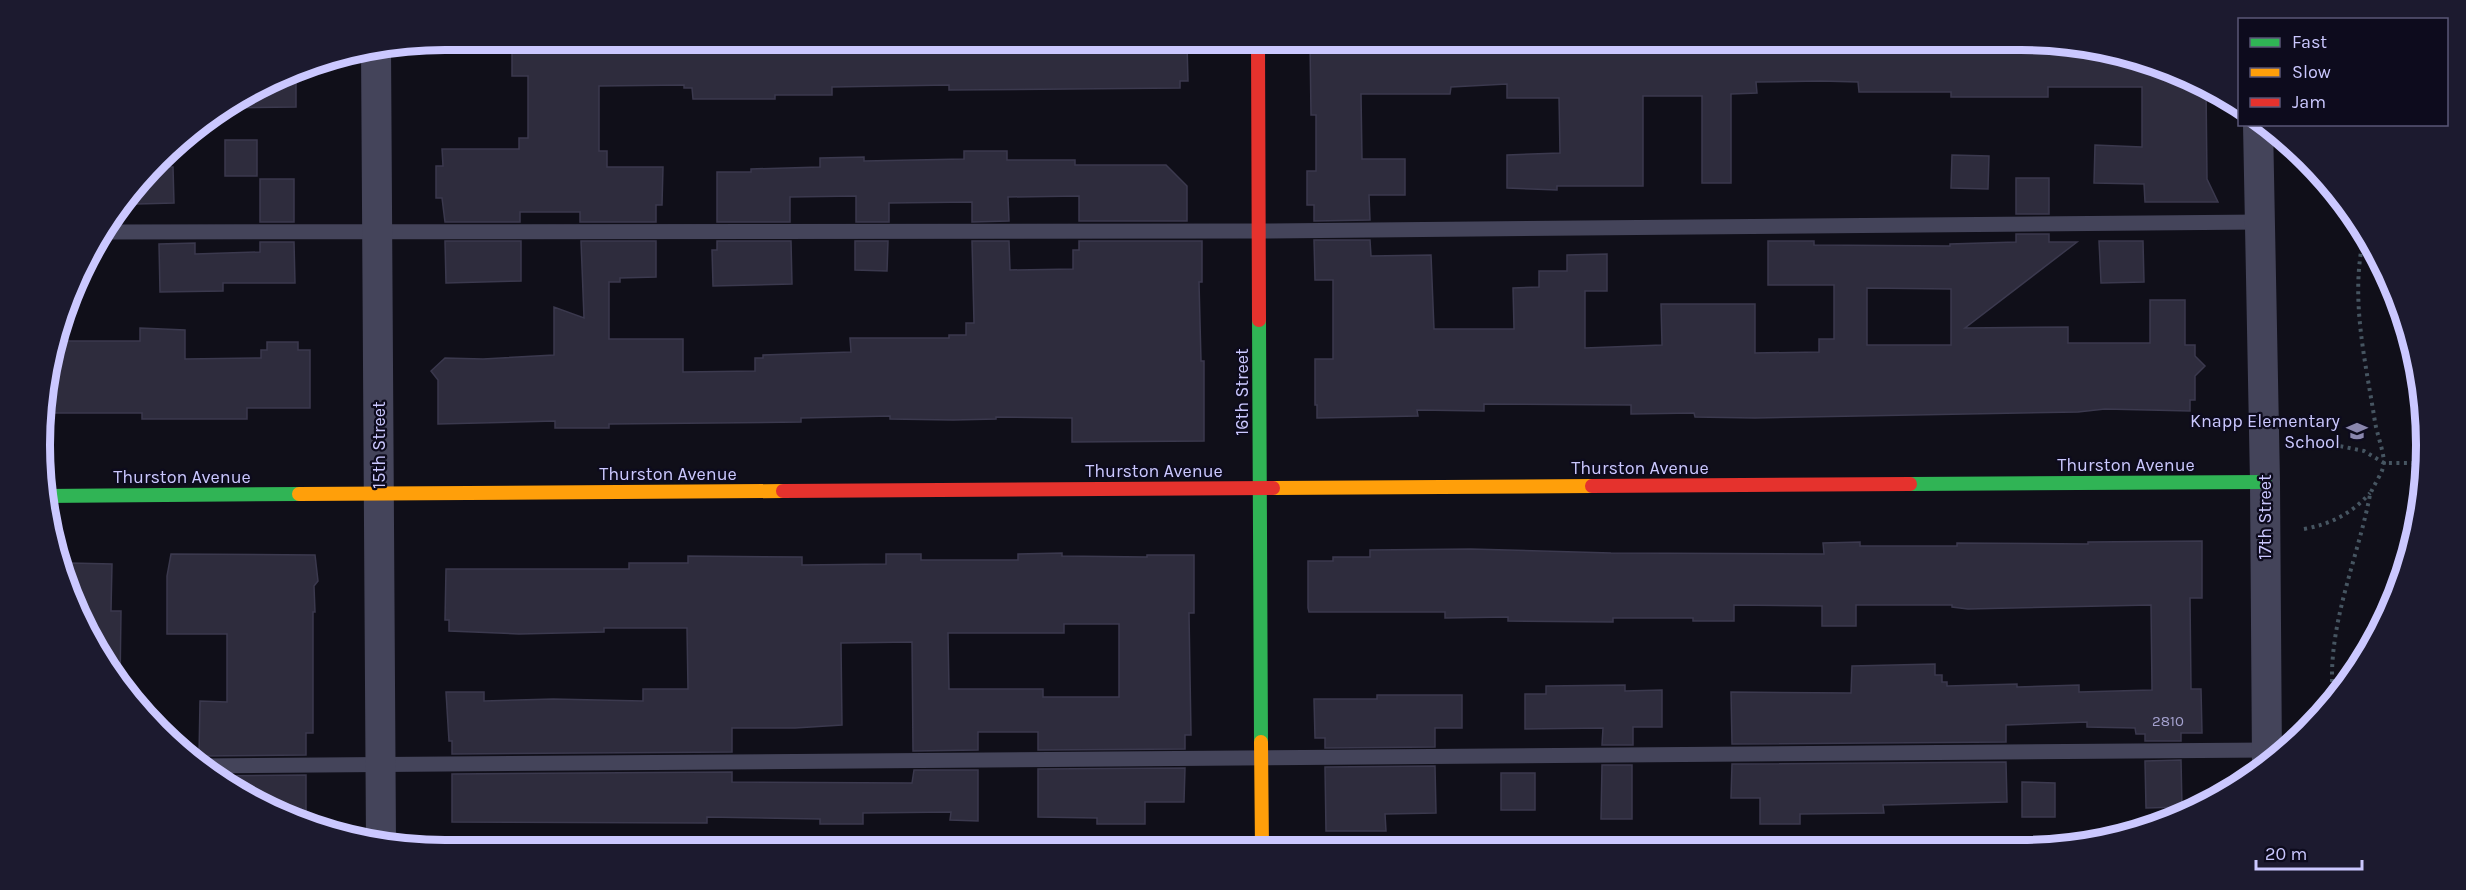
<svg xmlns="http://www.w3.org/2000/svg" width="2466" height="890" viewBox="0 0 2466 890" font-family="Karla,sans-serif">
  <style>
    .building { fill: #2e2c3d; stroke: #3b394e; stroke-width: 1.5; fill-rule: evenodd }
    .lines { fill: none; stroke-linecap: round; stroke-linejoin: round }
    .path { stroke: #465561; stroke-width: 4; stroke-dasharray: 3 4.5; stroke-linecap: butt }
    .lane { stroke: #44445a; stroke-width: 15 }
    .street { stroke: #44445a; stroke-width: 30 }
    .fast { stroke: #30b455; stroke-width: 14 }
    .slow { stroke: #ff9f0a; stroke-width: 14 }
    .jam { stroke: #e5322d; stroke-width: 14 }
    .labels { text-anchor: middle; stroke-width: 4.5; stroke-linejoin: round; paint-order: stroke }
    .number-label { font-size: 15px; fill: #a4a1ce }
    .street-label { font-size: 18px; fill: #cbc8ff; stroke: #0d0b1d }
    .poi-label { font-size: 18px; fill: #cbc8ff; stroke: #0d0b1d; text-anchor: end }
    .rim { fill: none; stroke: #cbc8ff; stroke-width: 8 }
  </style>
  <rect width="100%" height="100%" fill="#100f19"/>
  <path class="building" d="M 2021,39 L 2126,53 L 2200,81 L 2209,86 L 2206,87 L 2207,179 L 2218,202 L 2145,202 L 2144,184 L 2094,183 L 2095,145 L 2142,147 L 2142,87 L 2048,87 L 2048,97 L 1951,97 L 1951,92 L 1859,92 L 1858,82 L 1821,81 L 1756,82 L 1757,93 L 1731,94 L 1731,183 L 1702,183 L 1702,96 L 1643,96 L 1643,186 L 1557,186 L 1557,190 L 1507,188 L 1507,155 L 1560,153 L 1559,98 L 1507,98 L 1507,84 L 1451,87 L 1450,94 L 1361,94 L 1362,159 L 1405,159 L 1405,195 L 1369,195 L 1370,220 L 1314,221 L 1314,205 L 1307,205 L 1307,171 L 1316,171 L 1316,115 L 1311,115 L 1310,42 Z
    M 1187,43 L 1188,81 L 1180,81 L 1180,88 L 949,90 L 949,85 L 832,87 L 832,95 L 775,95 L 775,99 L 693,99 L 692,88 L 684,88 L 684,85 L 599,86 L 599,151 L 607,151 L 607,167 L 663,167 L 662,205 L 656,205 L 656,222 L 580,222 L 580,212 L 520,212 L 520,222 L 445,222 L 442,198 L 436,198 L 436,166 L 443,166 L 442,149 L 519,149 L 519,138 L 528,138 L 528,76 L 512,76 L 512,46 Z
    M 296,68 L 296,107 L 228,108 L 290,70 Z
    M 225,140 L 257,140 L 257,176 L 225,176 Z
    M 964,151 L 1007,151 L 1007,160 L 1075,160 L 1075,165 L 1166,165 L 1187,186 L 1187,221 L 1079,221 L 1079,196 L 1008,197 L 1009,221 L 972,222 L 972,202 L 889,203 L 889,222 L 856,222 L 856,196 L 790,197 L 790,222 L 717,222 L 717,172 L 751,172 L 751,169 L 820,167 L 820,158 L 864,157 L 864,161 L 964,159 Z
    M 1952,155 L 1989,156 L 1988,189 L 1951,188 Z
    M 152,167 L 173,167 L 174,203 L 137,204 L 136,183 Z
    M 2016,178 L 2049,178 L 2049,214 L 2016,214 Z
    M 260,179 L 294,179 L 294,222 L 260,222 Z
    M 2016,234 L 2049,234 L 2049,242 L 2077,242 L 1965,328 L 2068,327 L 2068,343 L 2150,343 L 2150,300 L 2185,300 L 2185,345 L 2195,345 L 2195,356 L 2205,366 L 2195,376 L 2195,400 L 2190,400 L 2190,411 L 2105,409 L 2078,412 L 1755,418 L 1695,417 L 1694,413 L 1631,414 L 1631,405 L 1484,404 L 1484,411 L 1417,410 L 1418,416 L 1317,418 L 1317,405 L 1315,405 L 1315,359 L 1333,359 L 1333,280 L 1315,280 L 1314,240 L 1370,240 L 1371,256 L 1431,255 L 1434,329 L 1514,329 L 1513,288 L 1539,287 L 1539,271 L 1567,271 L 1567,255 L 1607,254 L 1607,291 L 1585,291 L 1585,348 L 1662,345 L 1661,304 L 1755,304 L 1755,353 L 1819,352 L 1819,339 L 1834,339 L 1834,285 L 1768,285 L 1768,241 L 1814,241 L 1814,245 L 1950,246 L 1950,244 L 2016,242 ZM 1867,288 L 1951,289 L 1951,345 L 1867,345 Z
    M 445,241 L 521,241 L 521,281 L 446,283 Z
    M 581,241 L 656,241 L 656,277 L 620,278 L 620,282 L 609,282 L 609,339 L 683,339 L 683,372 L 755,371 L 755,358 L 763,358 L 763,355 L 851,352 L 850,338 L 949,338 L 949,335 L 966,335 L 966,323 L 974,323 L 972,241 L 1009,241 L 1010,270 L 1073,269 L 1073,250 L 1079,250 L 1079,241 L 1202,241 L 1202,282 L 1199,282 L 1201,361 L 1204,361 L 1204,441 L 1072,442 L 1072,418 L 996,417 L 996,419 L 953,420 L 890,419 L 890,416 L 801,418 L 801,422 L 609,424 L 609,428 L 555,428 L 555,421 L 438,424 L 438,380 L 431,371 L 445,358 L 483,359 L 554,355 L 554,307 L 584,318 Z
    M 717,241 L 791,241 L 792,284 L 713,286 L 712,250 L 717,250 Z
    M 855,241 L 888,241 L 887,271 L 855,270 Z
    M 2099,241 L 2143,241 L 2144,282 L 2101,283 Z
    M 260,242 L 294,242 L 295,283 L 223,283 L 223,291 L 160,292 L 159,244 L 195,243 L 195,254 L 260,252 Z
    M 140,328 L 185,330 L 185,359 L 261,358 L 261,350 L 267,350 L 267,342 L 298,342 L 298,350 L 310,350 L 310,408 L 247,408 L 247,419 L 142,419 L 142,413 L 42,413 L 42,392 L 58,341 L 140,341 Z
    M 2202,541 L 2202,598 L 2190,598 L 2191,689 L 2201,689 L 2202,733 L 2181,733 L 2181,741 L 2145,741 L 2145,734 L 2136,734 L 2135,728 L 2087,727 L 2087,722 L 2006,725 L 2006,742 L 1732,744 L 1731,692 L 1851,693 L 1852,666 L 1935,664 L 1935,675 L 1942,675 L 1942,682 L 1947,682 L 1947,686 L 2017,684 L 2017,687 L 2079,685 L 2079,692 L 2152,690 L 2151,605 L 1968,609 L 1952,607 L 1952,605 L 1856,605 L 1856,626 L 1822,626 L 1822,606 L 1734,605 L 1734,621 L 1693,621 L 1693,618 L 1613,618 L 1613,622 L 1508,621 L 1508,617 L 1445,618 L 1445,612 L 1309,612 L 1308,608 L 1308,561 L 1333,561 L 1333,557 L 1370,557 L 1370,550 L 1471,549 L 1611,553 L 1824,554 L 1823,543 L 1860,542 L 1860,546 L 1957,546 L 1957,543 L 2088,544 L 2088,542 Z
    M 1062,553 L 1062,556 L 1147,557 L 1147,555 L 1194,555 L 1194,613 L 1189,613 L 1191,735 L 1185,735 L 1185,749 L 1038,750 L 1038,732 L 978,732 L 978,750 L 913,751 L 912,642 L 841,643 L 842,725 L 795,728 L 732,728 L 732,752 L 452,754 L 452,741 L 449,741 L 446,692 L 484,692 L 484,701 L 553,699 L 643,701 L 643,689 L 688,689 L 687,628 L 604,628 L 604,632 L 519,634 L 449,631 L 449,620 L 445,620 L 446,569 L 629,569 L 629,563 L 688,563 L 688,556 L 802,557 L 802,565 L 886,564 L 886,554 L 921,554 L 921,560 L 1018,560 L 1018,554 ZM 1064,624 L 1119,624 L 1119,697 L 1043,697 L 1043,689 L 949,689 L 948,633 L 1064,633 Z
    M 171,554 L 315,555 L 318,581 L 314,586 L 315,612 L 313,612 L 313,733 L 306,733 L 306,755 L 199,756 L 200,701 L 227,702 L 227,634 L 167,634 L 167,576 Z
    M 70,563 L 112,564 L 111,611 L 121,611 L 120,686 L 108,671 L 62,570 L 70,570 Z
    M 1625,685 L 1625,691 L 1662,690 L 1662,727 L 1633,727 L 1633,745 L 1602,745 L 1603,728 L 1525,729 L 1525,694 L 1546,694 L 1546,686 Z
    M 1377,695 L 1462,695 L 1462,728 L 1435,728 L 1435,747 L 1325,748 L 1325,738 L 1315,738 L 1314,699 L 1377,699 Z
    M 2181,760 L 2182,807 L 2146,808 L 2145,761 Z
    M 2006,762 L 2007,802 L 1883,805 L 1884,813 L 1800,814 L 1800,824 L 1760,824 L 1760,798 L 1731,798 L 1732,764 Z
    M 1602,765 L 1632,765 L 1632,819 L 1601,819 Z
    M 1435,766 L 1436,813 L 1385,814 L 1386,831 L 1326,831 L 1325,767 Z
    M 1185,768 L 1184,802 L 1145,802 L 1145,824 L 1097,824 L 1097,818 L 1038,817 L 1038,769 Z
    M 914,770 L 978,770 L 978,821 L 950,820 L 951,812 L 863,813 L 863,824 L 820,824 L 820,819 L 707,817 L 707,823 L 452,822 L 452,774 L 732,772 L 732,782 L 912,783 Z
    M 1501,773 L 1535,773 L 1535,810 L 1501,810 Z
    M 306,775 L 306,822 L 219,782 L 211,776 Z
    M 2022,782 L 2055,783 L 2055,817 L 2022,817 Z"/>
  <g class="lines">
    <path class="path" d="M 2303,442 L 2335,445 L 2364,451 L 2384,463 L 2426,463
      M 2304,529 C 2331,524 2351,514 2370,493
      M 2333,697 C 2326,628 2357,562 2370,495 C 2373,485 2384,472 2384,462 C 2383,449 2377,434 2375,422 C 2365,358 2349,295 2365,232"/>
    <path class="lane" d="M 102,232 L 1259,231 L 2260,222
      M 199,766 L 2267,750"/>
    <path class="street" d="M 376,47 L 381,843
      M 2258,124 L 2265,482 L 2267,765"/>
    <path class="fast" d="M 1259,320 L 1261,742
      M 1910,484 L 2265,482
      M 44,496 L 299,494"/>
    <path class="slow" d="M 1273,488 L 1592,486
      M 299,494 L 783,491
      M 1261,742 L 1262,849"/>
    <path class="jam" d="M 1258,43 L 1259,320
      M 1592,486 L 1910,484
      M 783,491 L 1273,488"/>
  </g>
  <defs>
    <symbol id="school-bare" viewBox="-9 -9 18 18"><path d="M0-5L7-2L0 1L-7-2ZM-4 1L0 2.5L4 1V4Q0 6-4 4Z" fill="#8a87ae" stroke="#0d0b1d" stroke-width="2.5" paint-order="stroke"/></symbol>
  </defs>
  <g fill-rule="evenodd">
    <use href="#school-bare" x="2342" y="416" width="30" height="30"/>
  </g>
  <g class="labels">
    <g class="number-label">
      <text x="2168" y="726">2810</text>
    </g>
    <g class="street-label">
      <text transform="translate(1242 392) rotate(-90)" y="6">16th Street</text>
      <text transform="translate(379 445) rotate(-90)" y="6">15th Street</text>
      <text x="2126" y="471">Thurston Avenue</text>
      <text x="1640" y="474">Thurston Avenue</text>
      <text x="1154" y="477">Thurston Avenue</text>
      <text x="668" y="480">Thurston Avenue</text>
      <text x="182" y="483">Thurston Avenue</text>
      <text transform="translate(2265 517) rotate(-90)" y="6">17th Street</text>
    </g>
    <g class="poi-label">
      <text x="2340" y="427">Knapp Elementary<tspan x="2340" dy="21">School</tspan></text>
    </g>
  </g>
  <path d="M0 0H2466V890H0ZM445 50H2021A395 395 0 0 1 2416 445V445A395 395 0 0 1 2021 840H445A395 395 0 0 1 50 445V445A395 395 0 0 1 445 50Z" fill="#1c1a2f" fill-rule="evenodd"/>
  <path class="rim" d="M445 50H2021A395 395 0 0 1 2416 445V445A395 395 0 0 1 2021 840H445A395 395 0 0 1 50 445V445A395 395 0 0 1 445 50Z"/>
  <rect x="2238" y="18" width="210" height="108" fill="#0d0b1d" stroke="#595777" stroke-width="1.5"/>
  <rect x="2250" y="38" width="30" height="9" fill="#30b455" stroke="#595777" stroke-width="1.5"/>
  <text x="2292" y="48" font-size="18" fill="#cbc8ff">Fast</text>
  <rect x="2250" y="68" width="30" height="9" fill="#ff9f0a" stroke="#595777" stroke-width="1.5"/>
  <text x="2292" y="78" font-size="18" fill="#cbc8ff">Slow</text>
  <rect x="2250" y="98" width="30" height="9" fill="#e5322d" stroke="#595777" stroke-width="1.5"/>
  <text x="2292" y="108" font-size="18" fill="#cbc8ff">Jam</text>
  <path d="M2256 860v9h106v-9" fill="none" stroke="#cbc8ff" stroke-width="3"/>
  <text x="2265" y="860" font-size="18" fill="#cbc8ff" stroke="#0d0b1d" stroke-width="4.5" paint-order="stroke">20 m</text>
</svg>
